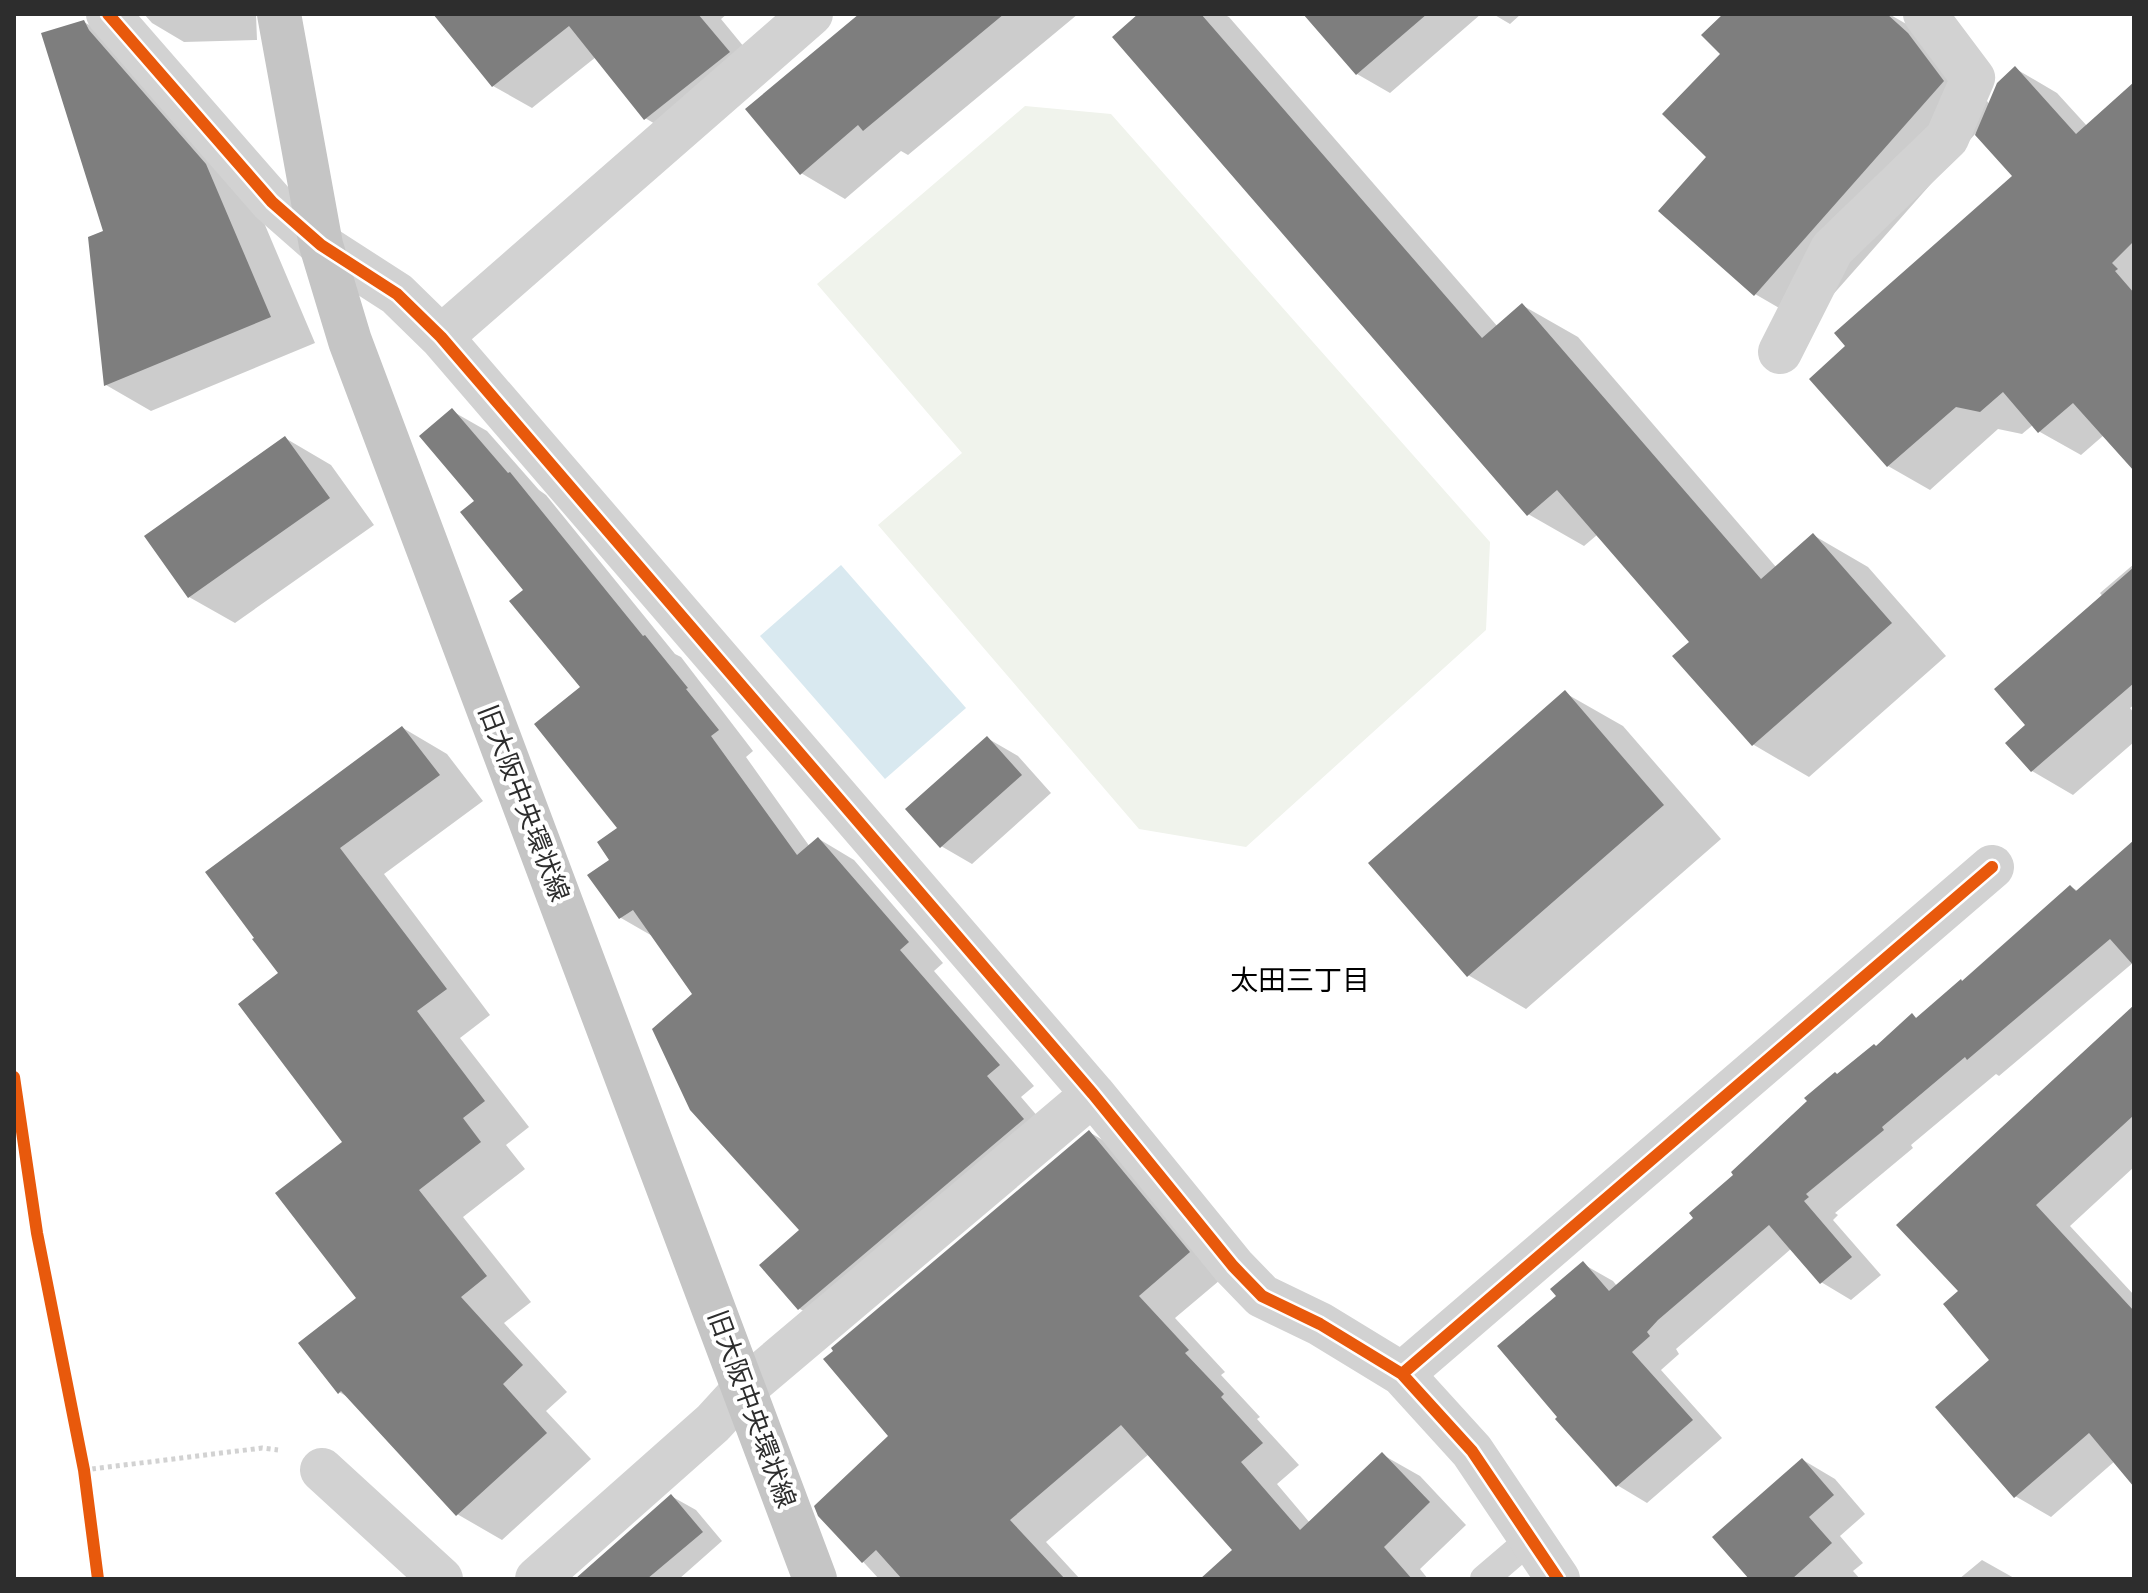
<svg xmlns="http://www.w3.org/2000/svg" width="2148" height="1593" viewBox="0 0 2148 1593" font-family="'DejaVu Sans','Noto Sans JP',sans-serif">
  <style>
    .green { fill: #f0f3ec }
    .water { fill: #d9e9f0 }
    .shadow { fill: #0003 }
    .building { fill: #7e7e7e }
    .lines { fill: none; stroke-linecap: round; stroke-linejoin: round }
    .path { stroke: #d2d2d2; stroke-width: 5; stroke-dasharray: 4 4; stroke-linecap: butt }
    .lane { stroke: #d2d2d2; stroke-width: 28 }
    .street { stroke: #d2d2d2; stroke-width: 44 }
    .primary { stroke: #c5c5c5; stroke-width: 44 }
    .cycleway-casing { stroke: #fff; stroke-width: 17 }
    .cycleway { stroke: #e8590c; stroke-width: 12 }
    .labels { text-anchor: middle; stroke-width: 8; stroke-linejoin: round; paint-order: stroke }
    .street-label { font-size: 26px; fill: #2d2d2d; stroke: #fff }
    .neighbourhood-label { font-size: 28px; fill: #000; stroke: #fff }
  </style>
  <rect width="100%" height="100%" fill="#fff"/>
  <path class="green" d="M 1025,106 L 1111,114 L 1490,542 L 1486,630 L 1246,847 L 1139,829 L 878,525 L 962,453 L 817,284 Z"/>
  <path class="water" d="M 841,565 L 966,708 L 885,779 L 760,636 Z"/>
  <path class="shadow" d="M 144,14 L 256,14 L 257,40 L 184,42 L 152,23 Z
    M 436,14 L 727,14 L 721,19 L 767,75 L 684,141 L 645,118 L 596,57 L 532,108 L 493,86 Z
    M 862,14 L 1078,14 L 908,155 L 901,151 L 845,199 L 801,173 Z
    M 1141,14 L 1223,14 L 1229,17 L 1498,327 L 1522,305 L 1578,337 L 1776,567 L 1813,535 L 1868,567 L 1946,656 L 1809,777 L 1754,745 L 1675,656 L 1691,642 L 1597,535 L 1584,546 L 1528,514 Z
    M 1306,14 L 1481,14 L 1390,93 L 1357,74 Z
    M 1493,14 L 1521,14 L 1510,24 Z
    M 1725,14 L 1889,14 L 1927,36 L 1960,65 L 1990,105 L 2016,69 L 2057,93 L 2088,127 L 2134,85 L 2134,468 L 2104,435 L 2081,455 L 2040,432 L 2034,424 L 2022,434 L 1998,429 L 1930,490 L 1888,466 L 1848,346 L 2015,176 L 1976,133 L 1807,324 L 1755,294 L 1709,157 L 1723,54 Z
    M 84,22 L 129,48 L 251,192 L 315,343 L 151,411 L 106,385 L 105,233 Z
    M 452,411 L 487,431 L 539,490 L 546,495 L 675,654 L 681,657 L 753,751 L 746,757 L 810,847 L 819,839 L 854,860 L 943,963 L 934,971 L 1034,1086 L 1021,1097 L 1058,1140 L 835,1329 L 800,1309 L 762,1265 L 802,1230 L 695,995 L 654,937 L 621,918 L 620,828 L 583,687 L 477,501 Z
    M 285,438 L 331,465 L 374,525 L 235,623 L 189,597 Z
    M 2134,564 L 2134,705 L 2130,708 L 2134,713 L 2134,742 L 2073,795 L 2032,771 L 2028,726 L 2103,597 L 2100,593 Z
    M 1565,693 L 1623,726 L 1721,839 L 1526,1009 L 1468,975 Z
    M 403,728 L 447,754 L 483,801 L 384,874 L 490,1015 L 460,1038 L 529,1127 L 506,1145 L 525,1169 L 463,1217 L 531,1302 L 504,1323 L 567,1392 L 546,1411 L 591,1459 L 502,1540 L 457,1514 L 353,1400 L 339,1392 L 359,1298 L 345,1142 L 281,974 L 254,940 Z
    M 987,738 L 1018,756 L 1051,793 L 972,864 L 941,846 Z
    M 2134,843 L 2134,962 L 1999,1076 L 1996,1074 L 1911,1145 L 1913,1148 L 1835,1213 L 1838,1215 L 1833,1220 L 1881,1275 L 1851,1300 L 1821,1282 L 1792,1248 L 1676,1349 L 1679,1354 L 1661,1370 L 1722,1438 L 1647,1503 L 1617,1485 L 1559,1296 L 1583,1264 L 1613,1281 L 1617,1286 L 1696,1218 L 1736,1175 L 1838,1076 L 1877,1048 L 1912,1016 L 1918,1019 L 1963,983 L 2071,887 L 2078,891 Z
    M 2134,1008 L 2134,1167 L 2070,1226 L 2134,1295 L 2134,1484 L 2115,1461 L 2051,1517 L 2015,1496 L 1992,1361 L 1961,1291 Z
    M 1089,1132 L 1127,1154 L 1226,1275 L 1175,1318 L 1225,1372 L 1221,1375 L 1260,1417 L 1257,1419 L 1299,1465 L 1277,1484 L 1310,1523 L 1383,1455 L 1420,1476 L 1466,1525 L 1420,1569 L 1428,1579 L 1203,1579 L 1235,1550 L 1149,1454 L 1046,1542 L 1080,1579 L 879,1579 L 820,1515 L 891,1436 Z
    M 1803,1460 L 1835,1479 L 1865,1514 L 1840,1536 L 1863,1563 L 1853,1571 L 1860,1579 L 1750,1579 Z
    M 671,1496 L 696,1510 L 722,1541 L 679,1579 L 578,1579 Z
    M 1982,1560 L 2014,1578 L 2015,1579 L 1959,1579 Z"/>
  <path class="building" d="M 433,14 L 698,14 L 730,52 L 644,120 L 569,26 L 492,87 Z
    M 859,14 L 1004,14 L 863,131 L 858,125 L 800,175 L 745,109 Z
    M 1138,14 L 1201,14 L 1482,338 L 1522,303 L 1761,579 L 1813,533 L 1892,623 L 1752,746 L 1672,656 L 1689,642 L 1557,490 L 1527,516 L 1112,37 Z
    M 1303,14 L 1427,14 L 1356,75 Z
    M 1723,14 L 1887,14 L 1908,33 L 1944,81 L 1754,296 L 1658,211 L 1706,157 L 1662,114 L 1720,54 L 1701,35 Z
    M 84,20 L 89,30 L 206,164 L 271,317 L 104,386 L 88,237 L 103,231 L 41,33 Z
    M 2015,66 L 2076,134 L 2134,82 L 2134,241 L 2112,263 L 2118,269 L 2115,271 L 2134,293 L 2134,471 L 2073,403 L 2038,433 L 2003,392 L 1980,412 L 1956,407 L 1887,467 L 1809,379 L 1845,346 L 1834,333 L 2012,176 L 1975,135 L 1997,83 Z
    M 452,408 L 508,473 L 510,472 L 643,636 L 645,635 L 688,688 L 686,689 L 719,730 L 711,736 L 797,855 L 818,837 L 909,942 L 900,950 L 1000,1065 L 987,1076 L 1024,1119 L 798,1310 L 759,1265 L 799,1230 L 690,1110 L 652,1029 L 692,994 L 633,910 L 619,919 L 587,875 L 609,860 L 597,842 L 617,828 L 534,724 L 580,687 L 509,601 L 523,590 L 460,512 L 474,501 L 419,436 Z
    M 285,436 L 330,498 L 188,598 L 144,536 Z
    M 2134,567 L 2134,683 L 2031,772 L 2005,743 L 2025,725 L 1994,689 Z
    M 1565,690 L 1664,805 L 1467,977 L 1368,863 Z
    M 402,726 L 440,775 L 340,848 L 447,989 L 417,1011 L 485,1101 L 463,1118 L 481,1142 L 419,1190 L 487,1276 L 461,1297 L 523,1365 L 503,1384 L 547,1433 L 456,1516 L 341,1391 L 338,1394 L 298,1343 L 356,1298 L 275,1193 L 342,1142 L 238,1004 L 278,973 L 252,939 L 254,938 L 205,872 Z
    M 987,736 L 1022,775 L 940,848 L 905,809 Z
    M 2134,840 L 2134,966 L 2110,939 L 1967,1060 L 1965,1057 L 1882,1127 L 1884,1130 L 1806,1194 L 1809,1197 L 1804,1201 L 1852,1257 L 1820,1284 L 1769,1225 L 1658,1320 L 1647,1332 L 1650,1336 L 1632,1352 L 1693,1420 L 1616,1487 L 1555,1419 L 1557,1417 L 1497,1346 L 1556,1296 L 1550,1289 L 1583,1261 L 1609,1291 L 1693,1218 L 1689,1213 L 1733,1175 L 1731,1172 L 1807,1101 L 1804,1098 L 1835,1072 L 1837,1074 L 1874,1044 L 1876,1046 L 1912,1013 L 1916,1018 L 1961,979 L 1962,981 L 2070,885 L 2076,891 Z
    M 2134,1005 L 2134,1115 L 2036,1205 L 2134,1311 L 2134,1487 L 2089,1433 L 2014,1498 L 1935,1407 L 1989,1360 L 1943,1304 L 1958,1291 L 1896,1225 Z
    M 1089,1130 L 1190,1252 L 1139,1296 L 1189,1350 L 1185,1353 L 1224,1394 L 1221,1397 L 1263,1443 L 1241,1462 L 1300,1530 L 1382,1452 L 1430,1502 L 1384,1547 L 1412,1579 L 1200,1579 L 1232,1550 L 1121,1425 L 1010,1520 L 1065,1579 L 902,1579 L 876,1550 L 862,1563 L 818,1516 L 814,1506 L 888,1436 L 823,1359 L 833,1351 L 831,1348 Z
    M 1802,1458 L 1834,1495 L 1809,1517 L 1832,1543 L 1792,1579 L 1749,1579 L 1712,1537 Z
    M 671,1494 L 703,1532 L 647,1579 L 575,1579 Z"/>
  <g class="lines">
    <path class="path" d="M 14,1077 L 37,1233 L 84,1470 L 98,1579
      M 84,1470 L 262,1448 L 278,1450"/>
    <path class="lane" d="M 1484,1579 L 1532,1538"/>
    <path class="street" d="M 108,14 L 272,202 L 321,245 L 397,294 L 441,337 L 1093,1094 L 1233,1266 L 1262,1296 L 1320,1324 L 1402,1374 L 1472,1451 L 1558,1579
      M 441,337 L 811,14
      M 1780,352 L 1832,249 L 1947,138 L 1973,78 L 1925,14
      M 1402,1374 L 1992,867
      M 322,1470 L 441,1579
      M 537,1579 L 713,1423 L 745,1388 L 1093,1094"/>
    <path class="primary" d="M 279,14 L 321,245 L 350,341 L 815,1579"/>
    <defs>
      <path id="cycleway" d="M 108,14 L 272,202 L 321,245 L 397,294 L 441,337 L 1093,1094 L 1233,1266 L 1262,1296 L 1320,1324 L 1402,1374 L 1472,1451 L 1558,1579
        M 14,1077 L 37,1233 L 84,1470 L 98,1579
        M 1402,1374 L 1992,867"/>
    </defs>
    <use href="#cycleway" class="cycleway-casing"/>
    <use href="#cycleway" class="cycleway"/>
  </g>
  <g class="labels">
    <g class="street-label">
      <text transform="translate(524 803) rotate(69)" y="9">旧大阪中央環状線</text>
      <text transform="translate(752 1409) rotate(70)" y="9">旧大阪中央環状線</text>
    </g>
    <g class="neighbourhood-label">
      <text x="1300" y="990">太田三丁目</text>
    </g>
  </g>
  <rect width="2148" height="1593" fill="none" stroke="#2d2d2d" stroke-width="32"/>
</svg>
